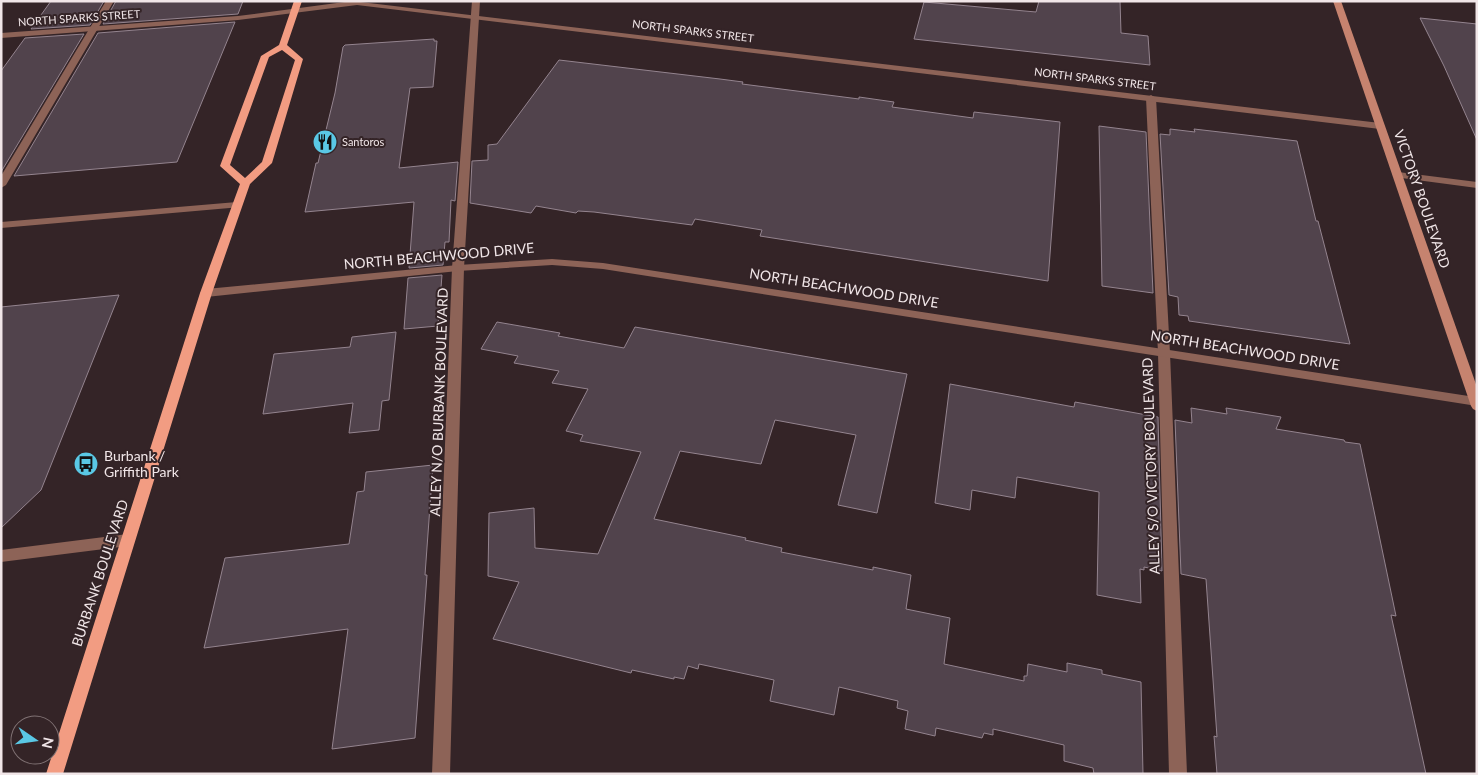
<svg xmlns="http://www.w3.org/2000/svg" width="1478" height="775" viewBox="0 0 1478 775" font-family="Lato,sans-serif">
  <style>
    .building { fill: #51434c; stroke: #94848f }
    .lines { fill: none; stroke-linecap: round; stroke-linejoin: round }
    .lane { fill: #8d6357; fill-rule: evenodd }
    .street { fill: #8d6357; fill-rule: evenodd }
    .secondary { fill: #c6836f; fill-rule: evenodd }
    .primary { fill: #f29c82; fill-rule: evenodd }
    .labels { text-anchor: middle; stroke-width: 4; stroke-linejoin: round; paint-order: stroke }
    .far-street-label { font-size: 11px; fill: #f1e6e8; stroke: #342427 }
    .far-poi-label { font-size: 11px; fill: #f1e6e8; stroke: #342427; text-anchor: start }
    .street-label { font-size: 14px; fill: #f1e6e8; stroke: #342427 }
    .poi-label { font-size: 14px; fill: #f1e6e8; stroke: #342427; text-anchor: start }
  </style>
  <rect width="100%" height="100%" fill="#342427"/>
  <path class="building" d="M 51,1 L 104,1 L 90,25 L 31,29 Z
    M 116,1 L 243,1 L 238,14 L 103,24 Z
    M 1039,1 L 1120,1 L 1121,33 L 1148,36 L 1150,65 L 914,39 L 924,2 L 1036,12 Z
    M 1420,18 L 1477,24 L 1477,140 L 1444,66 Z
    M 235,22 L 177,162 L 14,176 L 98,33 Z
    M 84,34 L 1,172 L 1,71 L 25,38 Z
    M 434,39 L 434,41 L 437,41 L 436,53 L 433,87 L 410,88 L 399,168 L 458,162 L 455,201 L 451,200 L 449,242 L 445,242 L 443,265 L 409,268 L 414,202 L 305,212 L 316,163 L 318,163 L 335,93 L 343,47 L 345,45 Z
    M 559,60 L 720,79 L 743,82 L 742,84 L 859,99 L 859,97 L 894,102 L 892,107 L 973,118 L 974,112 L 1060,122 L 1048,281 L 760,236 L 762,230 L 695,219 L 692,225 L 594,212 L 578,211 L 576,213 L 536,206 L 531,213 L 470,203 L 472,161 L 488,160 L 488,145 L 497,144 Z
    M 1099,126 L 1146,132 L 1153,293 L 1102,286 Z
    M 1170,129 L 1195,132 L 1194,129 L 1297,141 L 1316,221 L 1318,221 L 1350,344 L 1189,321 L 1188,316 L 1179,315 L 1178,297 L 1169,295 L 1160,134 L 1170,135 Z
    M 442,275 L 438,326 L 404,329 L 408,278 Z
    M 119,295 L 41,490 L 1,528 L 1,307 Z
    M 497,322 L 560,333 L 558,336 L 624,348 L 635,327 L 907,374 L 877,513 L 838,505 L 856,435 L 775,420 L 761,464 L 680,451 L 654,519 L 746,538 L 745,540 L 782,548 L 781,552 L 873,570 L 873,567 L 911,575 L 906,609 L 950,618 L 944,664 L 1024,681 L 1024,676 L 1027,676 L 1028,664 L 1067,672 L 1067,663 L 1102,670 L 1102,674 L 1141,682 L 1143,774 L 1094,774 L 1093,768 L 1064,761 L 1064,745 L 993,729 L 993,735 L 984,733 L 982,738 L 936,728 L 935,736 L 905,729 L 908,711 L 897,708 L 898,701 L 839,687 L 834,715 L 770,701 L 774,680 L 699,664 L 698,669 L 688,666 L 684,679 L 674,677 L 674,679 L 632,670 L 631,673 L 493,639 L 519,582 L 488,576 L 489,513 L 534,508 L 535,548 L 598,554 L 641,452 L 580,441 L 583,435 L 566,431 L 588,389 L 552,383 L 559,371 L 514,363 L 518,356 L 481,349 Z
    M 396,332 L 389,400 L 382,401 L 379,430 L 349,433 L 353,403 L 263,414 L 274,354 L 350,347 L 352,337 Z
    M 950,384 L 1074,407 L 1075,402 L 1158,417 L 1162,571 L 1144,567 L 1144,570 L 1140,569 L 1141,603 L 1097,595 L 1099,492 L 1017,477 L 1015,498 L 972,490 L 970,510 L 935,503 Z
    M 1191,408 L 1227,414 L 1226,408 L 1281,417 L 1276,429 L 1344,440 L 1345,442 L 1360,444 L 1396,616 L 1391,615 L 1426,774 L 1217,774 L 1214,736 L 1217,737 L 1206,579 L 1181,574 L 1175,420 L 1192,423 Z
    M 433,465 L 425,575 L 427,575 L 415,738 L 332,749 L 348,629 L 204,648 L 225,558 L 349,544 L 357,492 L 364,491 L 366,472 Z"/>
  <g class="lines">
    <path class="lane" d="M 106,1 L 114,1 L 6,185 L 1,188 L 1,176 Z
      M 472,1 L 480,1 L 464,268 L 450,774 L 432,774 L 452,268 Z
      M 1151,95 L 1156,98 L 1170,353 L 1187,774 L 1169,774 L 1158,353 L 1146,98 Z"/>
    <path class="street" d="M 352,1 L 1380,123 L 1385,126 L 1380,129 L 357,5 L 238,20 L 1,38 L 1,33 L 238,16 Z
      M 1398,172 L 1477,182 L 1477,188 L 1394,177 L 1394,173 Z
      M 237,202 L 241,203 L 242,205 L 241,207 L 1,228 L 1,222 Z
      M 552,259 L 603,263 L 1475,397 L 1477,398 L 1477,406 L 603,269 L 552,265 L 458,271 L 206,297 L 200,293 L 206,289 L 458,265 Z
      M 128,534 L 133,536 L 135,540 L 133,544 L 128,546 L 1,562 L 1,550 Z"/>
    <path class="secondary" d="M 1333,1 L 1341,1 L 1477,387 L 1477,411 L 1473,409 L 1471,406 Z"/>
    <path class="primary" d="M 294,1 L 302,1 L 287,45 L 303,59 L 272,163 L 250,184 L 212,293 L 63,774 L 46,774 L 200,293 L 240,184 L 220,166 L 261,56 L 279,45 ZM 282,50 L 295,60 L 262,162 L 245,178 L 230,165 L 269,57 Z"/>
  </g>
  <defs>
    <symbol id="restaurant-disc" viewBox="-11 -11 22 22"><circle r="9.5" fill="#5ac8e5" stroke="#342427"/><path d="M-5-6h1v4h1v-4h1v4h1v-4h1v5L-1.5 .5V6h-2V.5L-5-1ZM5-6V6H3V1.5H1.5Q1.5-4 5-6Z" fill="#111"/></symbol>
    <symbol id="bus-disc" viewBox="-11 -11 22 22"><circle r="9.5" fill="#5ac8e5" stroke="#342427"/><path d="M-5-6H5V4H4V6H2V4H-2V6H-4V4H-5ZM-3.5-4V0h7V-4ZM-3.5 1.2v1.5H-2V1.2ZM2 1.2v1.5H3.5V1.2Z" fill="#111"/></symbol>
  </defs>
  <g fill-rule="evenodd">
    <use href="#restaurant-disc" x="311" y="128" width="28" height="28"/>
    <use href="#bus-disc" x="72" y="450" width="28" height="28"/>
  </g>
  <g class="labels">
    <g class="far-street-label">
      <text transform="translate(79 18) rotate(-4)" y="4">NORTH SPARKS STREET</text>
      <text transform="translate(693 31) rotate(7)" y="4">NORTH SPARKS STREET</text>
      <text transform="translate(1095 79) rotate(7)" y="4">NORTH SPARKS STREET</text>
    </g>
    <g class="far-poi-label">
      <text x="342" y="146">Santoros</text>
    </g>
    <g class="street-label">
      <text transform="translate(1422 199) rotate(71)" y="5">VICTORY BOULEVARD</text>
      <text transform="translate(439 256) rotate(-5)" y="5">NORTH BEACHWOOD DRIVE</text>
      <text transform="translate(844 288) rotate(9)" y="5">NORTH BEACHWOOD DRIVE</text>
      <text transform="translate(1245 350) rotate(9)" y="5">NORTH BEACHWOOD DRIVE</text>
      <text transform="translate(439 402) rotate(-88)" y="5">ALLEY N/O BURBANK BOULEVARD</text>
      <text transform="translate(1151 466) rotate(-92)" y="5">ALLEY S/O VICTORY BOULEVARD</text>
      <text transform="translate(100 573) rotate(-72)" y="5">BURBANK BOULEVARD</text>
    </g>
    <g class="poi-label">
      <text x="104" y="461">Burbank /<tspan x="104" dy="16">Griffith Park</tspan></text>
    </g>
  </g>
  <rect width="1478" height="775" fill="none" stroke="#f1e6e8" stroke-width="5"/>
  <g transform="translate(35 740) rotate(103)"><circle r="24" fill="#342427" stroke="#807274"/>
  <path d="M0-4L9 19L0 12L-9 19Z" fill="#5ac8e5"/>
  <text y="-8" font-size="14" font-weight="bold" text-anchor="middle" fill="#f1e6e8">N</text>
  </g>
</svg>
